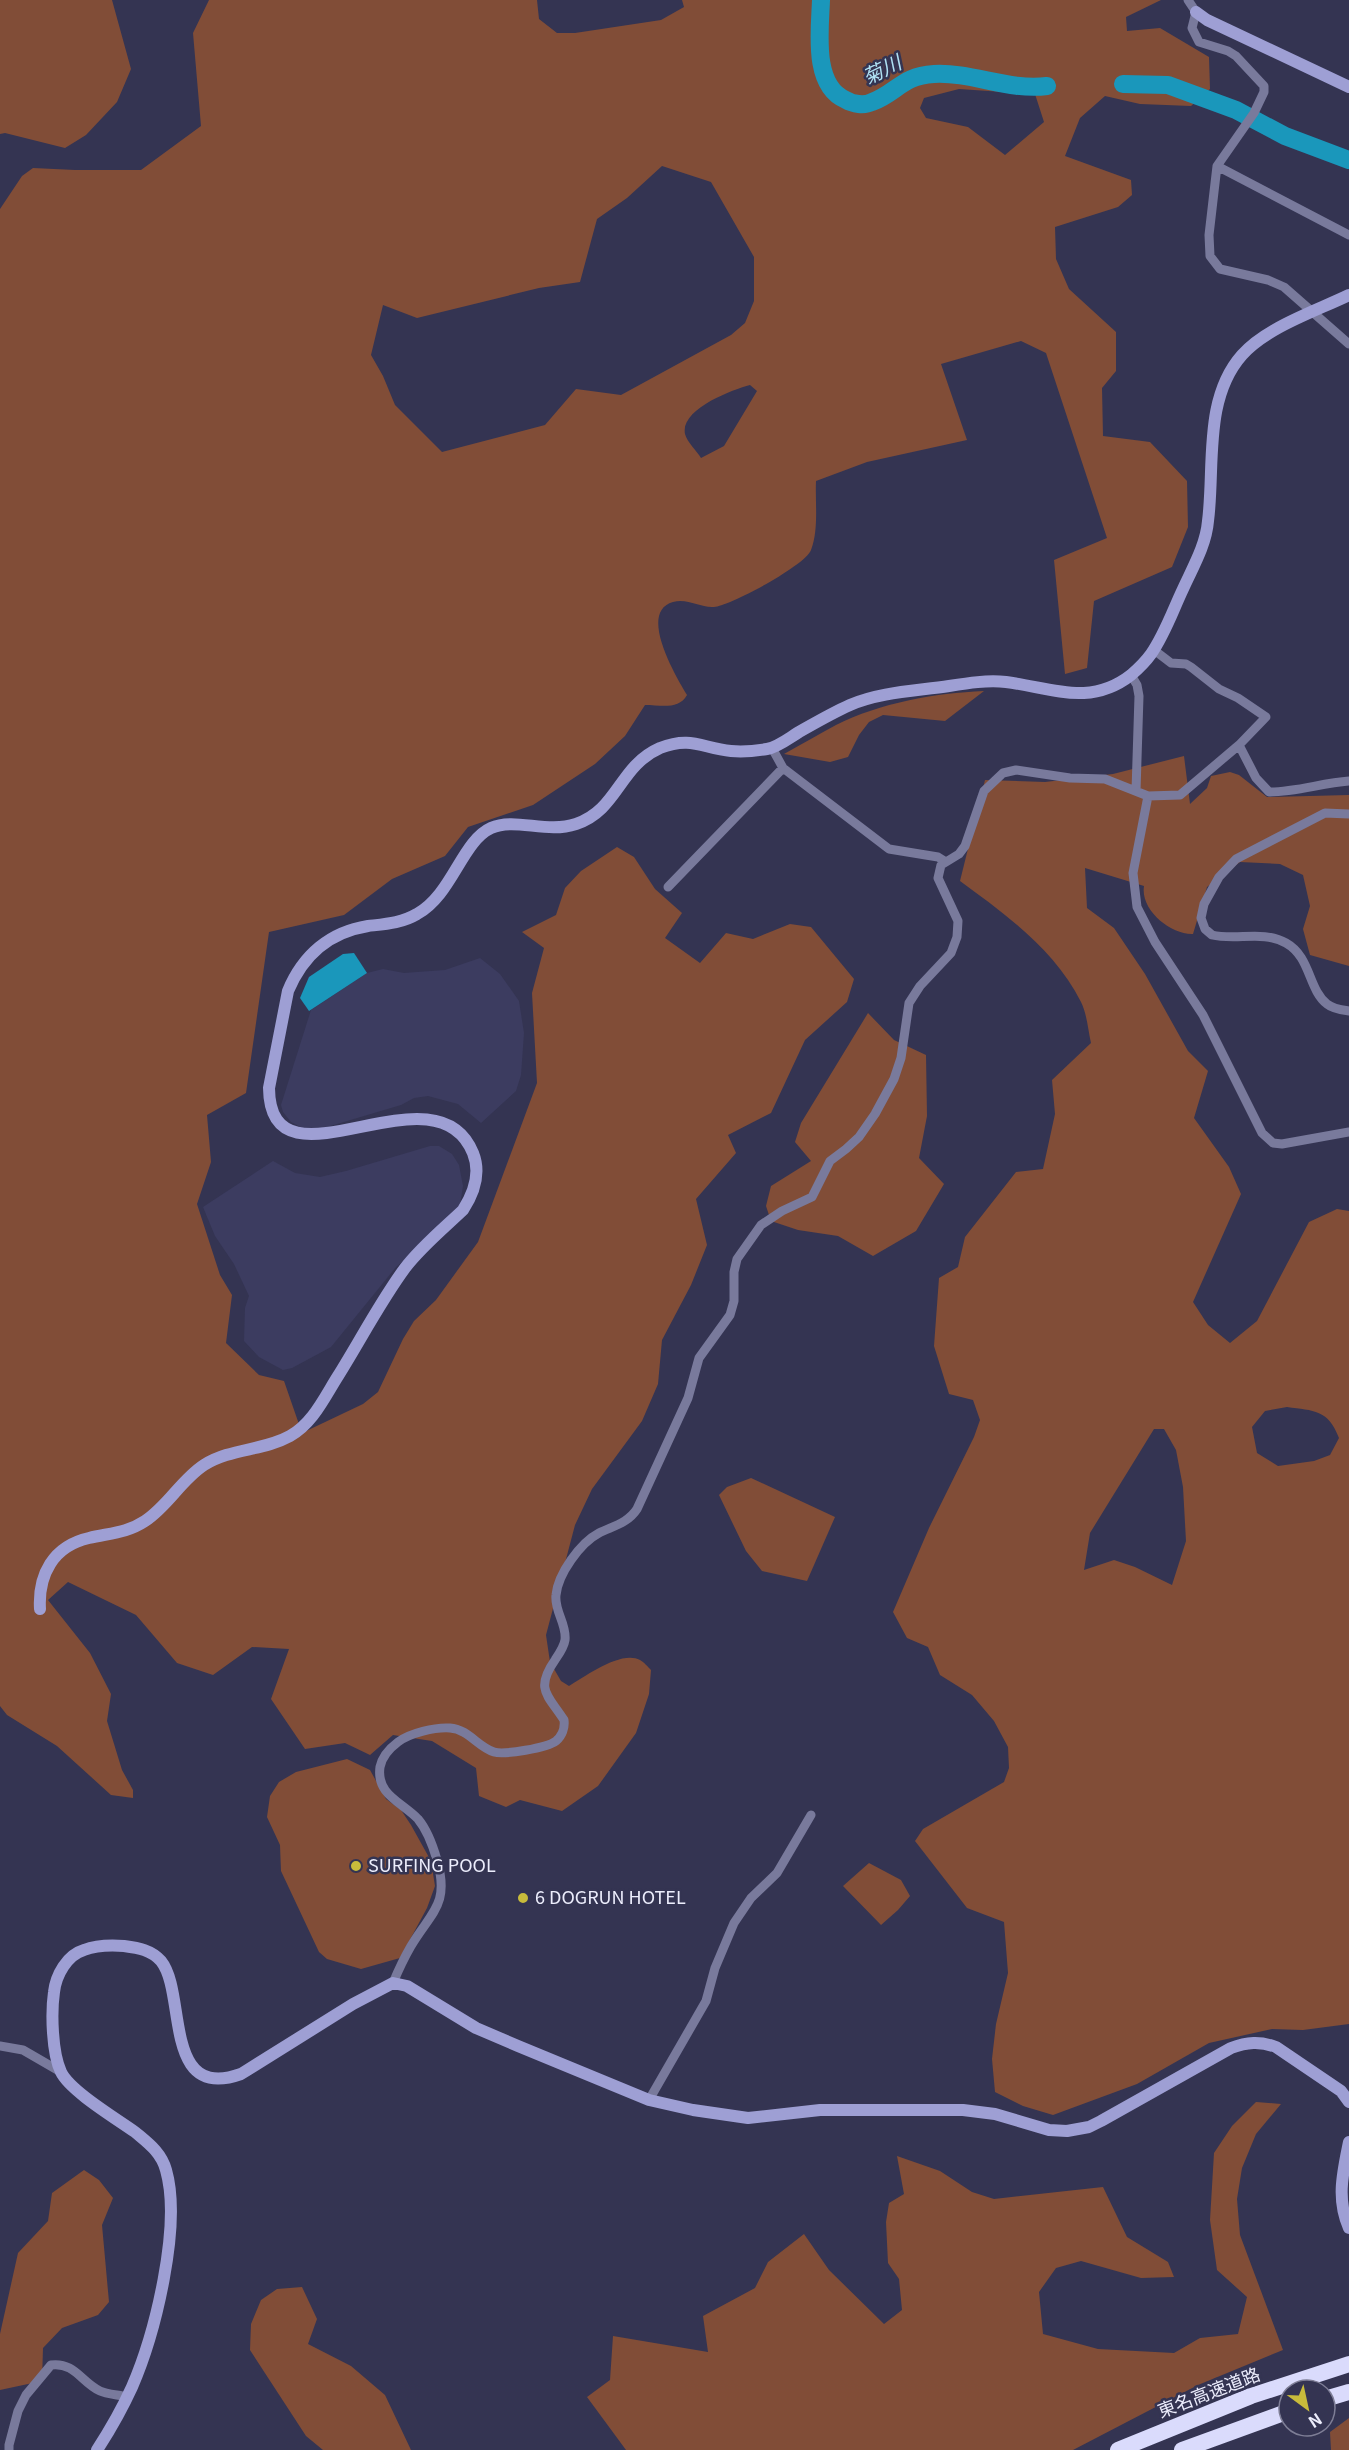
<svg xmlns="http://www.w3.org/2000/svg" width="1349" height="2450" viewBox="0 0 1349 2450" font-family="Georgia,'Noto Sans JP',serif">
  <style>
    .built { fill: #3c3c60 }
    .green { fill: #814d37; fill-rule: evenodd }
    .water { fill: #1a97bb }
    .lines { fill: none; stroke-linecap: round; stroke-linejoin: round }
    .river { stroke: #1a97bb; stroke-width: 18 }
    .street { stroke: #797a9c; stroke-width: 9 }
    .secondary { stroke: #9e9fd4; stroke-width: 12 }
    .highway { stroke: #dadbfc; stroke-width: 16 }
    .poi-dot { fill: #c8bb3b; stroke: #343452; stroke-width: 2 }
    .labels { text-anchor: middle; stroke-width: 5; stroke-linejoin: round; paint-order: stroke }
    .poi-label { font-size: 18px; fill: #ecedfc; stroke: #343452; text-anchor: start }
    .street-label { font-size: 18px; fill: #ecedfc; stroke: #343452 }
    .water-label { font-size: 20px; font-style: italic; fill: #b0e1f4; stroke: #343452 }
  </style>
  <rect width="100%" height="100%" fill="#343452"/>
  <path class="built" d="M 480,958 L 500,974 L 519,1001 L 524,1033 L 521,1075 L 516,1091 L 481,1123 L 458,1104 L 428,1096 L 414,1098 L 401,1105 L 310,1132 L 291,1122 L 283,1112 L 281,1105 L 311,1010 L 367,973 L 383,969 L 404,973 L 445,970 Z
    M 430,1146 L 439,1146 L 452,1154 L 459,1165 L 463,1186 L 460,1205 L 434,1236 L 396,1267 L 331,1347 L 292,1368 L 283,1370 L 259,1357 L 244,1341 L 245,1308 L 249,1296 L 234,1264 L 215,1236 L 203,1207 L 273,1161 L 295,1173 L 320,1177 L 346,1171 Z"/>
  <path class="green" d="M 0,0 L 112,0 L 131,69 L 117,102 L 86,135 L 65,148 L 5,133 L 0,134 Z
    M 209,0 L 537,0 L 539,19 L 557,33 L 575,33 L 661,20 L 684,7 L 682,0 L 1161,0 L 1126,17 L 1127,31 L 1160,28 L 1209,57 L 1210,89 L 1191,106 L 1140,104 L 1105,96 L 1080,118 L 1065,156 L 1131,180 L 1132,195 L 1118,207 L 1055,227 L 1056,259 L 1069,289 L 1116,332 L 1116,371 L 1102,388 L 1103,436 L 1150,442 L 1187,481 L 1188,527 L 1172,567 L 1094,601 L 1087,668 L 1065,674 L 1054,560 L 1107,538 L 1046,353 L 1021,341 L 941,364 L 967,440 L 867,462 L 816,481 C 815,503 819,529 811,550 C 806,565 730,606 714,607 C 700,608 688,598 673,602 C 637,612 677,678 687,695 C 679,710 661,705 645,705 L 625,736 L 595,764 L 533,805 L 468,827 L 445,856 L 392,879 L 344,915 L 269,932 L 246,1093 L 207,1115 L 211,1162 L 197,1204 L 220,1275 L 232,1295 L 226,1343 L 259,1375 L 284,1381 L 302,1433 L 363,1404 L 378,1392 L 403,1339 L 414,1321 L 436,1300 L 478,1242 L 537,1083 L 532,993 L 544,948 L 522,932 L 556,915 L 565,888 L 581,871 L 617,847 L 634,857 L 655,889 L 682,913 L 665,938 L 700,963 L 726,933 L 753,939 L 790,924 L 811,927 L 854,979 L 847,1002 L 805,1040 L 771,1113 L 728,1135 L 736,1153 L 696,1199 L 707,1245 L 691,1285 L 662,1340 L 658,1384 L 642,1421 L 592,1489 L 575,1525 L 546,1635 L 550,1662 L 561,1681 L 569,1686 C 586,1676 621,1650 640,1660 C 644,1662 648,1667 651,1670 L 649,1694 L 636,1733 L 598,1786 L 562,1811 L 520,1800 L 506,1807 L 479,1796 L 476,1768 L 432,1741 L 393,1735 L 370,1755 L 345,1743 L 305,1749 L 271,1699 L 289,1649 L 252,1647 L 213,1675 L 177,1663 L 136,1615 L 68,1582 L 48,1600 L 90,1653 L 111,1694 L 107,1721 L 122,1770 L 133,1790 L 133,1798 L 111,1795 L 57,1746 L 7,1715 L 0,1706 L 0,209 L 22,176 L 33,168 L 75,170 L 141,170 L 201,126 L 193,33 ZM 959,89 L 1035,94 L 1044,122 L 1005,155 L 968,127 L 926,118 L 920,108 L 924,98 ZM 662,166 L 711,182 L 754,257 L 754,301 L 745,323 L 731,335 L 621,395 L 576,389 L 545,425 L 442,452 L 395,405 L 383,376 L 371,355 L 383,305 L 417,318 L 539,288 L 580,282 L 597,219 L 627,198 ZM 750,385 L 757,391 L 724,446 L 701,458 C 697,451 687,442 685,434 C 680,409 732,390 750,385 Z
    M 984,691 L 945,721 L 883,715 L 869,722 L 859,735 L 848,757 L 830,762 L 784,754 C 802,744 819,734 836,725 C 880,703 935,693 984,691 Z
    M 1184,756 L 1190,804 L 1207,788 L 1211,776 L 1230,772 L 1239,775 L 1267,797 L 1349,795 L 1349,966 L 1310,955 L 1303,929 L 1310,906 L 1303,875 L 1280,864 L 1240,862 L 1207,887 L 1193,934 C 1171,935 1140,910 1144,886 L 1085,868 L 1087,908 L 1114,928 L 1145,974 L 1188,1051 L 1208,1071 L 1194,1118 L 1229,1167 L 1241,1194 L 1193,1302 L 1208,1325 L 1230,1343 L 1257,1321 L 1309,1222 L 1337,1209 L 1349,1211 L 1349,2024 L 1303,2030 L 1272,2029 L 1209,2043 L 1137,2084 L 1053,2115 L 1023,2106 L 995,2092 L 992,2059 L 996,2024 L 1008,1973 L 1004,1922 L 967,1908 L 915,1841 L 923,1829 L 1004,1782 L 1009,1768 L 1008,1747 L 994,1721 L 972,1695 L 940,1675 L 928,1647 L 907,1638 L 893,1612 L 929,1528 L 974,1437 L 980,1420 L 973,1400 L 949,1394 L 934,1346 L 939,1278 L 958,1267 L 965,1237 L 1016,1172 L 1043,1169 L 1055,1114 L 1052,1080 L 1091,1043 C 1088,1030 1087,1014 1081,1002 C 1055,950 1005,914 960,881 L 985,780 L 1045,782 L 1113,774 ZM 1287,1407 C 1314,1411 1328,1409 1339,1438 L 1330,1455 L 1314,1461 L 1278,1466 L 1257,1453 L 1252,1427 L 1265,1411 ZM 1154,1429 L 1164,1429 L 1176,1450 L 1183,1487 L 1186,1541 L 1172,1585 L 1135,1567 L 1114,1560 L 1084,1570 L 1090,1533 Z
    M 868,1013 L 894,1040 L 926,1055 L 927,1116 L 919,1158 L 944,1184 L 916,1231 L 873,1256 L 838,1236 L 798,1230 L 771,1221 L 766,1206 L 771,1186 L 811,1161 L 795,1142 L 801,1123 Z
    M 751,1478 L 835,1517 L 807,1581 L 762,1571 L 746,1551 L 719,1495 L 727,1487 Z
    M 347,1759 L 370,1770 L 386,1799 L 401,1810 L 411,1825 L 431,1861 L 435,1886 L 427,1908 L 400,1958 L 361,1969 L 327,1959 L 319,1952 L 281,1871 L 280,1845 L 267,1817 L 270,1796 L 279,1782 L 296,1772 Z
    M 869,1863 L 901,1880 L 910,1896 L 898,1910 L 881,1925 L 843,1886 Z
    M 1256,2102 L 1281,2104 L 1256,2134 L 1242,2168 L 1237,2199 L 1240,2235 L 1283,2350 L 1198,2385 L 1073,2450 L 626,2450 L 587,2397 L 610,2380 L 613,2336 L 708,2352 L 703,2316 L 755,2288 L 768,2262 L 804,2234 L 829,2270 L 884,2324 L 902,2310 L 899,2279 L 888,2263 L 886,2222 L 889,2203 L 904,2194 L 897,2156 L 940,2171 L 972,2192 L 994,2199 L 1103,2187 L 1127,2237 L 1168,2262 L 1174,2277 L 1141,2278 L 1081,2261 L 1056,2268 L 1039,2292 L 1043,2334 L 1098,2349 L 1174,2353 L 1200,2338 L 1238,2334 L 1247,2297 L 1217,2270 L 1210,2220 L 1214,2153 L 1232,2126 Z
    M 84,2170 L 99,2180 L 113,2198 L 102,2225 L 109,2302 L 98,2315 L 62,2328 L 43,2348 L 42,2381 L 0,2390 L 0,2334 L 18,2253 L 48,2221 L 52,2193 Z
    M 302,2287 L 317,2319 L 308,2344 L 351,2366 L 385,2395 L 411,2450 L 323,2450 L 306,2436 L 250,2350 L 251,2324 L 261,2300 L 277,2289 Z
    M 1349,2418 L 1349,2450 L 1331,2450 L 1330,2432 Z"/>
  <path class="water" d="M 354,953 L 367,973 L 309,1011 L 300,998 L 309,977 L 343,954 Z"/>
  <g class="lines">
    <path class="river" d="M 821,0 C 820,30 812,86 846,100 C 853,104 864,106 872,102 C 897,93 901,76 934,74 C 972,72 1009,91 1047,86
      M 1123,84 L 1168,85 L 1236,110 L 1285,136 L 1349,160"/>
    <path class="street" d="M 1188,0 L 1196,12 L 1192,28 L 1199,42 L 1228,51 L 1236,56 L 1264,86 L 1264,92 L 1254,113 L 1217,166 L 1209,235 L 1210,256 L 1220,269 L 1268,280 L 1284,287 L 1349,344
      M 1217,166 L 1349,235
      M 1131,675 L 1137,685 L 1139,696 L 1136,791
      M 1239,745 L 1256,778 L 1269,792 C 1296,792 1322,783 1349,781
      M 1148,796 L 1133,873 L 1137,907 L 1155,942 L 1203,1015 L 1262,1133 L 1273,1143 L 1282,1144 L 1349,1132
      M 1349,814 L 1325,813 L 1236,859 L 1219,877 L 1204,904 L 1201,918 L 1205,929 L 1212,935 C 1236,941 1263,930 1286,943 C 1311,957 1308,989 1327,1004 C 1333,1009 1342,1010 1349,1011
      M 946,862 L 959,854 L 965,846 L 984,791 L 1003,773 L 1016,770 L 1070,778 L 1105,779 L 1148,796 L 1180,795 L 1239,745 L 1266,717 L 1238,698 L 1219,689 L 1191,667 L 1186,664 L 1171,663 L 1154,650
      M 668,887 L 783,768
      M 393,1983 C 398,1971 404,1958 411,1946 C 431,1912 450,1905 437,1860 C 433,1846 428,1831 418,1819 C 402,1802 376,1795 380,1767 C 382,1757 390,1748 398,1742 C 410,1733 435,1727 450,1728 C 468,1729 478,1747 494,1752 C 504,1755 547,1748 556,1741 C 562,1736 565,1728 564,1720 C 549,1696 534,1690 555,1660 C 559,1654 564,1647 565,1640 C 567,1624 554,1611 556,1595 C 558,1574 580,1543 599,1533 C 613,1526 628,1523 637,1509 L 688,1398 L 699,1358 L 730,1315 L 734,1301 L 734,1272 L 737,1259 L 761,1225 L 782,1211 L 812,1197 L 830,1161 L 846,1149 L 859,1137 L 875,1114 L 894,1079 L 901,1058 L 909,1003 L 920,986 L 951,953 L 957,937 L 958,921 L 938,878 L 941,865 L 946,862 L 938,857 L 889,849 L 783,768 L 772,748
      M 0,2046 L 23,2050 L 61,2072
      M 649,2100 L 706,2001 L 715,1968 L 734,1923 L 751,1898 L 777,1873 L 811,1815
      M 9,2450 L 9,2445 L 18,2411 L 26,2395 L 51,2365 C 75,2362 81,2382 100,2391 C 106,2394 119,2395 127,2397"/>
    <path class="secondary" d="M 1196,12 L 1207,20 L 1349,87
      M 40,1609 C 38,1575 53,1546 89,1538 C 110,1533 127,1533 145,1521 C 168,1506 181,1480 204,1465 C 231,1448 263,1451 290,1436 C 313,1423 324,1398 338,1376 C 360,1341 380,1302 405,1268 C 421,1247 443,1229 463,1210 C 474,1193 481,1173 473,1153 C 435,1060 270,1200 269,1088 L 288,991 C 303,955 330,932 368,926 C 385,924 402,923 417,914 C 452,895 462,841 491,828 C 515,817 546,834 576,824 C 618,810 619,766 660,748 C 691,736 702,748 731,751 C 742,752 755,751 767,749 C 778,747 789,738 799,732 C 815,723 832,713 850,705 C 880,692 916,691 949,686 C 968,683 987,680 1006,682 C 1052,688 1090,707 1131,675 C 1138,669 1146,661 1151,654 C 1165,634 1173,610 1183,589 C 1193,567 1206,545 1208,521 C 1215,467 1203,399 1242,355 C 1267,327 1316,311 1349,295
      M 1349,2142 C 1343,2172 1336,2199 1349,2228
      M 97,2450 C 110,2430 122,2409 132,2387 C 155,2334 182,2226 166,2170 C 161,2152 148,2143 135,2132 C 117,2119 70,2091 61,2072 C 52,2053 51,2013 54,1992 C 56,1975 67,1955 84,1950 C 97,1945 111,1945 124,1946 C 139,1948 151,1950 161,1961 C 187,1993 162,2102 241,2074 L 353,2004 L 393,1983 L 407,1986 L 476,2028 L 518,2046 L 649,2100 L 693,2110 L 748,2118 L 820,2110 L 963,2110 L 995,2114 L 1049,2130 L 1067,2131 L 1089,2127 L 1101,2121 L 1231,2048 C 1247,2042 1260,2041 1276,2047 L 1341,2091 L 1349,2102"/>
    <path class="highway" d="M 1325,2399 L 1349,2392
      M 1118,2450 L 1251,2396 L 1349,2364
      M 1182,2450 L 1289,2411"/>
  </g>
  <g class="poi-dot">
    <circle cx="356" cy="1866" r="6"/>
    <circle cx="523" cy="1898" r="6"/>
  </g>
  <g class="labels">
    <g class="poi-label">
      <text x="368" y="1872">SURFING POOL</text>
      <text x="535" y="1904">6 DOGRUN HOTEL</text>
    </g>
    <g class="street-label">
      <text transform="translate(1209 2393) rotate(-21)" y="6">東名高速道路</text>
    </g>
    <g class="water-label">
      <text transform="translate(882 70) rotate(-26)" y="7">菊川</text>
    </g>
  </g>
  <g transform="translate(1307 2408) rotate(147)"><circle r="28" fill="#343452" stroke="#7e7e96" stroke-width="1.5"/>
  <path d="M0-4.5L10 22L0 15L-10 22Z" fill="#c8bb3b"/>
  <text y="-9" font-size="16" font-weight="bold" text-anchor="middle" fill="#ecedfc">N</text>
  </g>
</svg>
